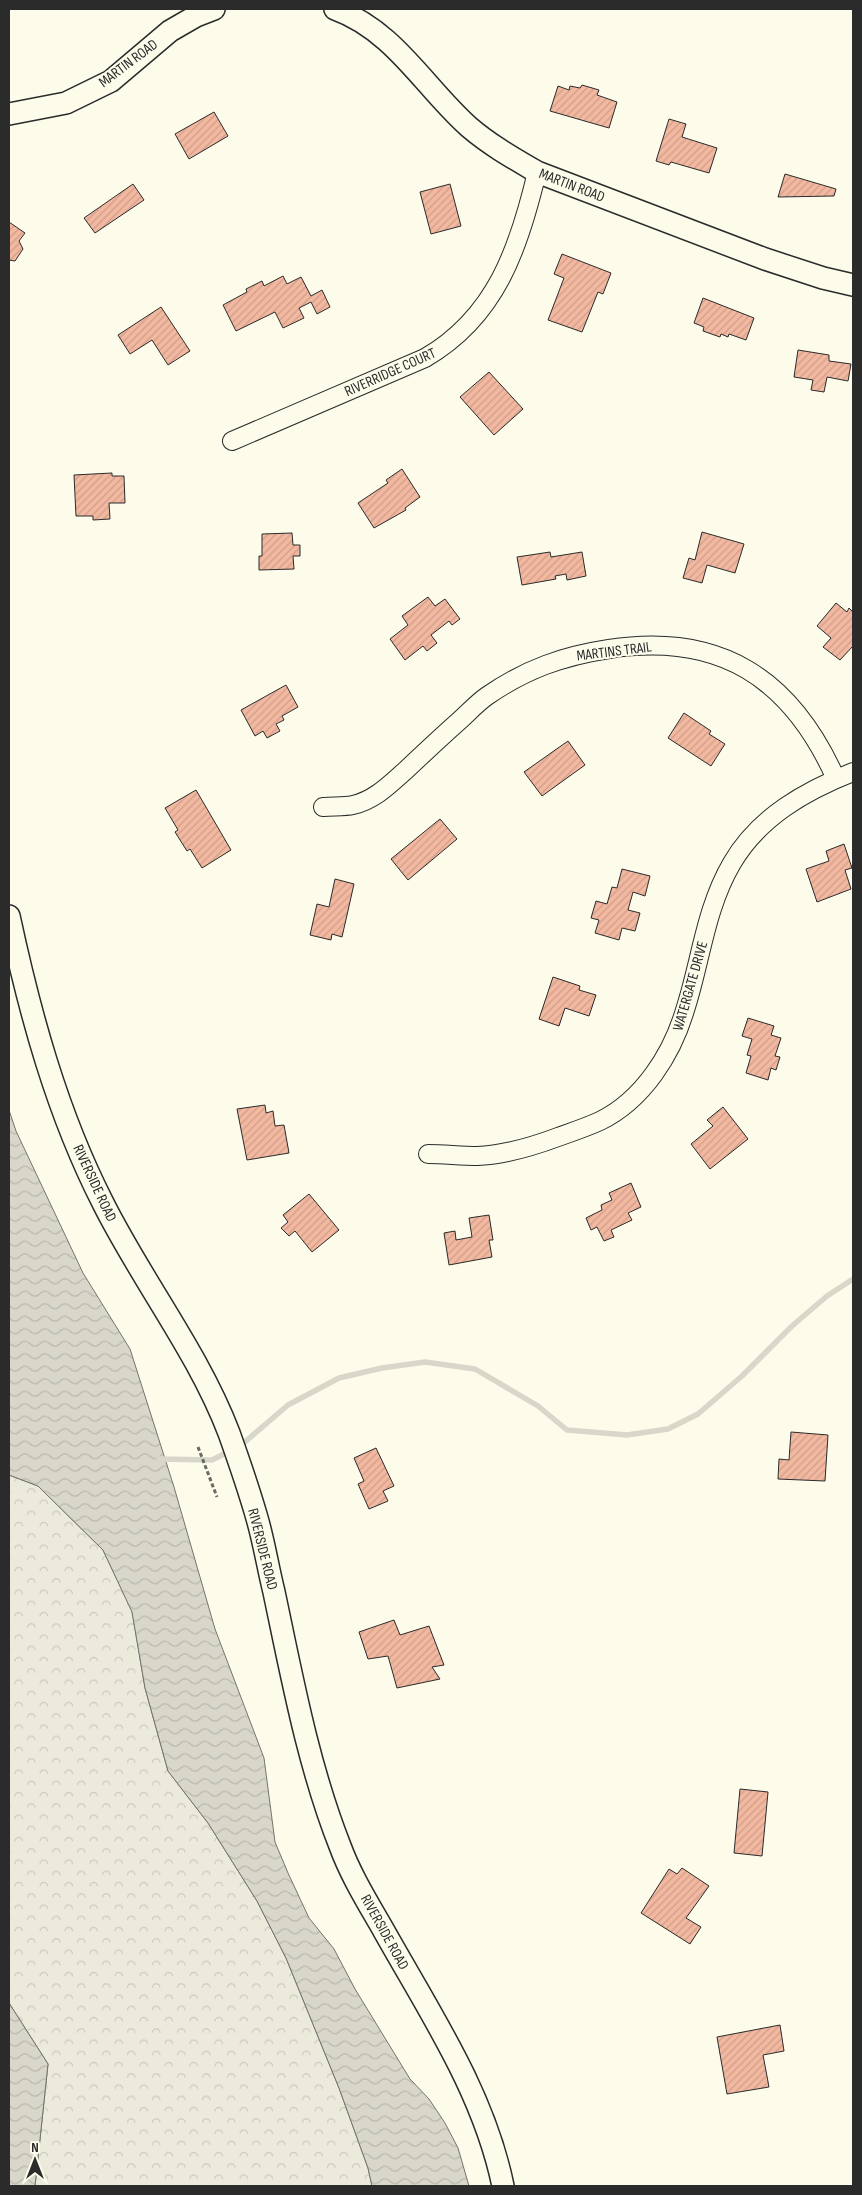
<svg xmlns="http://www.w3.org/2000/svg" width="862" height="2195" viewBox="0 0 862 2195" font-family="'Sofia Sans Condensed',sans-serif">
  <style>
    .forest { fill: url(#forest-crowns); stroke: #74746e }
    .water { fill: url(#water-waves); stroke: #74746e }
    .lines { fill: none; stroke-linecap: round; stroke-linejoin: round }
    .stream { stroke: #d8d7c9; stroke-width: 5.5 }
    .building { fill: url(#building-hatch); stroke: #2b2b2b }
    .minor-casing { stroke: #2b2b2b; stroke-width: 20 }
    .tertiary-casing { stroke: #2b2b2b; stroke-width: 24 }
    .path { stroke: #6a6964; stroke-width: 3; stroke-dasharray: 4 2.5; stroke-linecap: butt }
    .minor { stroke: #fdfbea; stroke-width: 18 }
    .tertiary { stroke: #fdfbea; stroke-width: 21 }
    .labels { text-anchor: middle; stroke-width: 4; stroke-linejoin: round; paint-order: stroke }
    .street-label { font-size: 15px; fill: #2b2b2b; stroke: #fdfbea }
  </style>
  <defs>
    <pattern id="forest-crowns" width="20" height="18" patternUnits="userSpaceOnUse" patternTransform="scale(1.25)"><rect width="20" height="18" fill="#ecebdb"/><path d="M2 6a3 3 0 1 1 6 0M12 15a3 3 0 1 1 6 0" fill="none" stroke="#cbcabc"/></pattern>
    <pattern id="water-waves" width="16" height="10" patternUnits="userSpaceOnUse" patternTransform="scale(1.25)"><rect width="16" height="10" fill="#d8d7c9"/><path d="M0 5q4-4 8 0t8 0" fill="none" stroke="#bab9ad"/></pattern>
    <pattern id="building-hatch" width="6" height="6" patternUnits="userSpaceOnUse" patternTransform="scale(1.25)"><rect width="6" height="6" fill="#f2b8a0"/><path d="M-1 1l2-2M0 6l6-6M5 7l2-2" fill="none" stroke="#d09e8a"/></pattern>
  </defs>
  <rect width="100%" height="100%" fill="#fdfbea"/>
  <path class="forest" d="M 9,1475 L 38,1486 L 103,1550 L 132,1611 L 145,1688 L 168,1771 L 208,1823 L 257,1901 L 286,1958 L 339,2088 L 368,2168 L 372,2186 L 35,2186 L 48,2064 L 9,2003 Z"/>
  <path class="water" d="M 9,1110 L 16,1131 L 83,1273 L 130,1349 L 174,1487 L 215,1629 L 264,1758 L 275,1842 L 288,1873 L 309,1918 L 334,1949 L 355,1989 L 410,2079 L 429,2099 L 445,2123 L 458,2148 L 469,2186 L 372,2186 L 368,2168 L 339,2088 L 286,1958 L 257,1901 L 208,1823 L 168,1771 L 145,1688 L 132,1612 L 103,1550 L 38,1486 L 9,1475 Z
    M 9,2003 L 48,2064 L 35,2186 L 9,2186 Z"/>
  <g class="lines">
    <path class="stream" d="M 239,1447 L 288,1405 L 339,1378 L 382,1368 L 425,1362 L 475,1369 L 538,1406 L 567,1430 L 627,1435 L 668,1429 L 698,1414 L 742,1376 L 792,1326 L 827,1296 L 853,1279
      M 159,1459 L 212,1460 L 230,1451"/>
  </g>
  <path class="building" d="M 582,85 L 599,90 L 597,95 L 617,102 L 609,128 L 550,111 L 558,86 L 569,90 L 570,86 L 580,88 Z
    M 214,112 L 228,136 L 189,159 L 175,134 Z
    M 669,119 L 686,124 L 682,137 L 717,148 L 709,173 L 671,162 L 669,165 L 656,161 Z
    M 785,174 L 836,189 L 834,196 L 778,197 Z
    M 133,184 L 144,200 L 95,233 L 84,218 Z
    M 450,184 L 461,226 L 431,234 L 420,192 Z
    M 9,222 L 25,233 L 19,241 L 23,249 L 15,261 L 9,260 Z
    M 562,254 L 611,273 L 603,294 L 598,292 L 582,332 L 548,320 L 564,278 L 554,274 Z
    M 283,276 L 287,284 L 301,277 L 311,296 L 322,290 L 330,307 L 317,314 L 311,302 L 299,308 L 304,318 L 283,328 L 275,312 L 236,331 L 223,305 L 247,292 L 246,289 L 262,281 L 264,286 Z
    M 703,298 L 754,318 L 746,340 L 729,334 L 728,337 L 721,334 L 720,337 L 703,331 L 704,327 L 694,323 Z
    M 161,307 L 190,351 L 168,365 L 152,340 L 130,354 L 118,335 Z
    M 798,350 L 829,355 L 829,361 L 851,364 L 848,381 L 827,377 L 824,392 L 811,390 L 813,380 L 794,377 Z
    M 489,372 L 523,409 L 494,435 L 460,397 Z
    M 402,469 L 420,497 L 405,508 L 406,510 L 374,528 L 358,503 L 388,483 L 386,480 Z
    M 112,473 L 112,476 L 124,476 L 125,503 L 109,503 L 110,519 L 93,520 L 93,516 L 76,516 L 74,475 Z
    M 702,532 L 744,544 L 735,573 L 707,565 L 702,583 L 683,578 L 689,558 L 695,560 Z
    M 292,533 L 293,545 L 300,545 L 300,556 L 293,556 L 294,569 L 259,570 L 259,556 L 262,556 L 262,534 Z
    M 550,552 L 551,557 L 582,552 L 586,576 L 567,580 L 566,574 L 555,576 L 556,579 L 522,585 L 517,557 Z
    M 428,597 L 435,606 L 445,599 L 460,619 L 452,625 L 449,621 L 431,635 L 437,643 L 427,651 L 423,646 L 405,660 L 390,639 L 408,625 L 402,616 Z
    M 836,603 L 847,612 L 849,608 L 853,612 L 853,646 L 840,660 L 823,647 L 831,638 L 817,626 Z
    M 286,685 L 298,707 L 282,716 L 284,720 L 276,724 L 280,731 L 267,738 L 263,731 L 255,736 L 241,710 Z
    M 684,713 L 711,731 L 709,734 L 725,744 L 711,766 L 668,738 Z
    M 568,741 L 585,765 L 542,796 L 524,772 Z
    M 196,790 L 231,850 L 202,868 L 190,849 L 187,851 L 175,832 L 178,830 L 165,808 Z
    M 440,819 L 457,839 L 408,880 L 391,859 Z
    M 844,844 L 852,868 L 845,870 L 851,889 L 817,902 L 806,869 L 829,861 L 826,851 Z
    M 622,869 L 650,876 L 645,896 L 633,892 L 628,910 L 640,913 L 635,931 L 622,928 L 619,940 L 595,933 L 599,920 L 591,918 L 596,901 L 607,904 L 612,887 L 617,888 Z
    M 335,879 L 354,884 L 342,937 L 332,934 L 331,940 L 310,935 L 317,904 L 329,907 Z
    M 553,977 L 580,986 L 579,990 L 596,995 L 589,1016 L 565,1008 L 559,1026 L 539,1019 Z
    M 748,1018 L 774,1026 L 771,1035 L 781,1038 L 775,1056 L 780,1057 L 776,1070 L 771,1068 L 768,1080 L 746,1073 L 751,1056 L 747,1055 L 752,1039 L 742,1036 Z
    M 265,1105 L 266,1113 L 273,1111 L 275,1126 L 284,1125 L 289,1153 L 247,1160 L 237,1109 Z
    M 723,1107 L 748,1139 L 710,1169 L 691,1144 L 713,1126 L 707,1120 Z
    M 631,1183 L 641,1207 L 628,1213 L 632,1220 L 611,1230 L 614,1237 L 604,1241 L 597,1227 L 591,1230 L 586,1218 L 602,1210 L 601,1205 L 612,1200 L 609,1193 Z
    M 309,1194 L 339,1230 L 312,1252 L 295,1231 L 289,1236 L 281,1228 L 288,1222 L 283,1215 Z
    M 489,1215 L 493,1240 L 489,1240 L 492,1257 L 449,1265 L 444,1233 L 455,1231 L 456,1240 L 472,1237 L 469,1218 Z
    M 791,1432 L 828,1435 L 825,1481 L 778,1479 L 779,1459 L 789,1460 Z
    M 376,1448 L 394,1486 L 383,1491 L 388,1501 L 369,1509 L 358,1484 L 364,1481 L 354,1458 Z
    M 394,1620 L 400,1635 L 429,1626 L 444,1665 L 432,1667 L 440,1679 L 397,1688 L 388,1656 L 368,1659 L 359,1632 Z
    M 740,1789 L 768,1792 L 762,1856 L 734,1853 Z
    M 682,1868 L 709,1886 L 686,1918 L 701,1927 L 690,1944 L 641,1913 L 669,1869 L 677,1874 Z
    M 780,2025 L 784,2051 L 763,2055 L 769,2087 L 727,2094 L 717,2037 Z"/>
  <g class="lines">
    <defs>
      <path id="minor" d="M 232,441 L 425,358 C 496,317 519,248 537,172
        M 323,807 C 333,806 344,807 353,805 C 375,800 390,784 406,770 C 424,753 441,737 459,721 C 468,713 477,703 487,696 C 526,669 563,656 609,649 C 720,632 791,678 836,779
        M 428,1154 C 444,1154 461,1156 477,1156 C 502,1155 534,1146 558,1137 C 572,1132 587,1127 600,1121 C 643,1100 672,1054 685,1010 C 701,961 705,909 732,863 C 759,817 805,791 853,772"/>
      <path id="tertiary" d="M 335,9 C 395,31 424,87 469,127 C 490,145 513,158 537,172 L 765,259 L 823,278 L 853,285
        M 9,114 L 66,103 L 111,81 L 170,31 L 196,16 L 214,9
        M 9,916 C 30,1014 57,1113 103,1203 C 142,1281 198,1352 229,1433 C 239,1461 249,1490 257,1518 C 264,1542 268,1568 274,1592 C 292,1677 308,1765 340,1846 C 351,1876 368,1903 384,1931 C 430,2013 484,2093 503,2186"/>
    </defs>
    <use href="#minor" class="minor-casing"/>
    <use href="#tertiary" class="tertiary-casing"/>
    <path class="path" d="M 198,1447 L 217,1497"/>
    <use href="#minor" class="minor"/>
    <use href="#tertiary" class="tertiary"/>
  </g>
  <g class="labels">
    <g class="street-label">
      <text transform="translate(128 63) rotate(-37)" y="5">MARTIN ROAD</text>
      <text transform="translate(572 185) rotate(21)" y="5">MARTIN ROAD</text>
      <text transform="translate(390 372) rotate(-24)" y="5">RIVERRIDGE COURT</text>
      <text transform="translate(614 651) rotate(-7)" y="5">MARTINS TRAIL</text>
      <text transform="translate(690 986) rotate(-74)" y="5">WATERGATE DRIVE</text>
      <text transform="translate(95 1183) rotate(65)" y="5">RIVERSIDE ROAD</text>
      <text transform="translate(263 1549) rotate(76)" y="5">RIVERSIDE ROAD</text>
      <text transform="translate(385 1932) rotate(61)" y="5">RIVERSIDE ROAD</text>
    </g>
  </g>
  <rect width="862" height="2195" fill="none" stroke="#2b2b2b" stroke-width="20"/>
  <g transform="translate(35 2160)" stroke="#fdfbea" stroke-width="4" paint-order="stroke">
  <path d="M0-4L9 19L0 12L-9 19Z" fill="#2b2b2b"/>
  <text y="-8" font-size="14" font-weight="bold" text-anchor="middle" fill="#2b2b2b">N</text>
  </g>
</svg>
